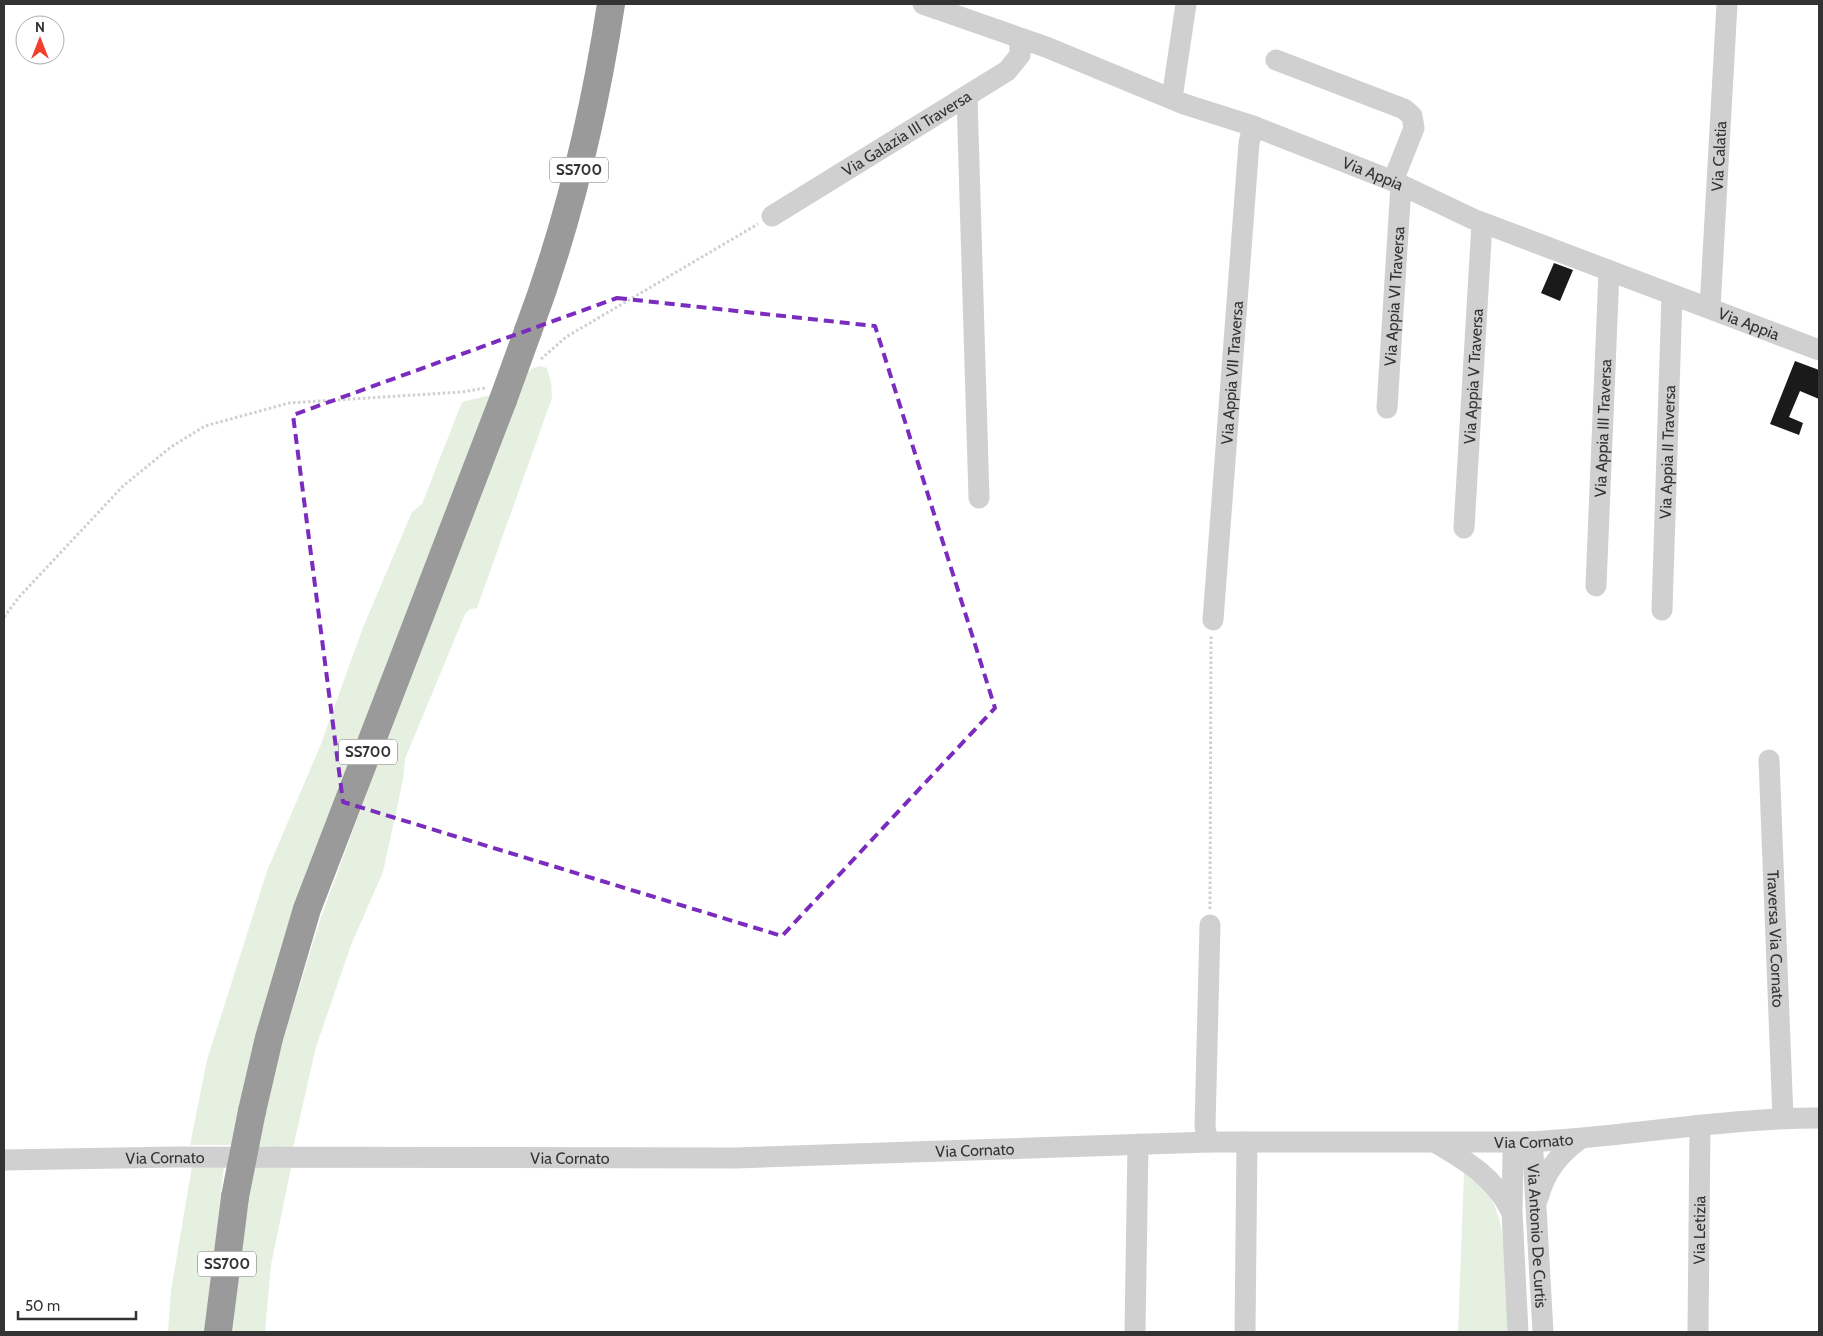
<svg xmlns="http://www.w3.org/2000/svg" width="1823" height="1336" viewBox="0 0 1823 1336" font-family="Cabin,sans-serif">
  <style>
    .green { fill: #e6f0e1 }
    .building { fill: #1a1a1a }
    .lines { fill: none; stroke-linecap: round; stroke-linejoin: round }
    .path { stroke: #d0d0d0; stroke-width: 3; stroke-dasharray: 2.5 2.5; stroke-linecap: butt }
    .minor { stroke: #d0d0d0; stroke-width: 21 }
    .highway { stroke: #9a9a9a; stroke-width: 28 }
    .highway-bridge { stroke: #9a9a9a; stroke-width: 28 }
    .marked { fill: none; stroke: #7b2cbf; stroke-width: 4; stroke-dasharray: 10 6; stroke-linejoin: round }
    .labels { text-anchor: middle; stroke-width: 5; stroke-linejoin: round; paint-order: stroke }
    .shield { fill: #fff; stroke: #707070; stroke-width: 1 }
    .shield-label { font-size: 15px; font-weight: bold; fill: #333 }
    .street-label { font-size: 16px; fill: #333; stroke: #fff }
  </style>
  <rect width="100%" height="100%" fill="#fff"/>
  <path class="green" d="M 541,366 L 547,368 L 551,382 L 552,398 L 477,608 L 470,609 L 465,614 L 405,759 L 403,780 L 383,872 L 351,945 L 316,1047 L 293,1148 L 259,1147 L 277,1059 L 320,920 L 390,730 L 526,374 L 533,368 Z
    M 490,395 L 232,1145 L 190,1145 L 207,1060 L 267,871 L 321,744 L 362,630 L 412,512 L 422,504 L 462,402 Z
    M 192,1166 L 224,1166 L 205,1332 L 168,1332 L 171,1291 Z
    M 255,1166 L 291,1168 L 271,1265 L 265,1332 L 233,1332 L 242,1239 Z
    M 1464,1173 C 1471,1178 1479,1184 1485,1190 C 1511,1221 1506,1293 1508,1332 L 1458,1332 Z"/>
  <path class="building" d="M 1554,263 L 1573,270 L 1560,301 L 1541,293 Z
    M 1795,361 L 1819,370 L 1819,399 L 1800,391 L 1789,417 L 1803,423 L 1799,435 L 1770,424 Z"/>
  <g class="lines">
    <path class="path" d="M 541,359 L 566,337 L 758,224
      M 4,617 L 19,597 L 123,486 L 171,447 L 205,426 L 289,403 L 462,392 L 485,388
      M 1210,909 L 1211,636"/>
    <g class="minor">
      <path id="s1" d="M 923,4 L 1046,47 L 1184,104 L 1253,126 L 1393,181 L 1473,219 L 1819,350"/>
      <path d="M 1276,60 L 1404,109 L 1412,116 L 1414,128 L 1393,181"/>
      <path d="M 967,97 L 979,498"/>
      <path d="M 1172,98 L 1186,4"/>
      <path id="s2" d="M 772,216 L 1007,71 L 1020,55 L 1020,38"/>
      <path id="s3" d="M 1710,308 L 1727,4"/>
      <path id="s4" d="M 1387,408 L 1401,185"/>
      <path id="s5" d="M 1464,528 L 1482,223"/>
      <path id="s6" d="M 1596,586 L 1609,271"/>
      <path id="s7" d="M 1662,610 L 1672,295"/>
      <path id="s8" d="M 1213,620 L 1249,143 L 1253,126"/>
      <path id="s9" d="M 1769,760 L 1783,1118"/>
      <path d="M 1208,1142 L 1205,1127 L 1210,925"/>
      <path d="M 1517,1142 L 1513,1153 L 1512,1212 L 1518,1332"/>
      <path id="s10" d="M 1528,1142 L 1533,1154 L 1543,1332"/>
      <path d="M 1436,1143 C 1467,1161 1495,1178 1511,1211"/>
      <path id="s11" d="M 4,1160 L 177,1157 L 736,1158 L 1208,1142 L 1528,1142 C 1625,1137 1722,1118 1819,1118"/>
      <path d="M 1538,1198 C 1545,1172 1558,1155 1580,1139"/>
      <path d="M 1135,1332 L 1138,1144"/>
      <path d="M 1245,1332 L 1247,1142"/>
      <path id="s12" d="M 1698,1332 L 1700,1126"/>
    </g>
    <path class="highway" d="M 528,331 C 568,225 594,115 611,4
      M 252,1111 L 269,1038 L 307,909 L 503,400
      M 218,1332 L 235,1197"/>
    <path class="highway-bridge" d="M 503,400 L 528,331
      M 235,1197 L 252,1111"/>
  </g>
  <path class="marked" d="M 617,298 L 875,326 L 995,708 L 782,936 L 343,802 L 293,415 Z"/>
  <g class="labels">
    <g class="shield">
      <rect x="550" y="157.5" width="58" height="25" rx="4"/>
      <rect x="339" y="739.5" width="58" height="25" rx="4"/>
      <rect x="198" y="1251.5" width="58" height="25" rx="4"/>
    </g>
    <g class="shield-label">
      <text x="579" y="175">SS700</text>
      <text x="368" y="757">SS700</text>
      <text x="227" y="1269">SS700</text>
    </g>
    <g class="street-label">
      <text dy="6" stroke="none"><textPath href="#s2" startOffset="158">Via Galazia III Traversa</textPath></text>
      <text dy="6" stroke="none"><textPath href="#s3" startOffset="152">Via Calatia</textPath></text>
      <text dy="6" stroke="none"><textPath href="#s1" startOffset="481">Via Appia</textPath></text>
      <text dy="6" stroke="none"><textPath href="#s4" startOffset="112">Via Appia VI Traversa</textPath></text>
      <text dy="6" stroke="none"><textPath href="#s1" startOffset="886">Via Appia</textPath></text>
      <text dy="6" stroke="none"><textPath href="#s8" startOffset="248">Via Appia VII Traversa</textPath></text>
      <text dy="6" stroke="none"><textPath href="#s5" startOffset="152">Via Appia V Traversa</textPath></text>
      <text dy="6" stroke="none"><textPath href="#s6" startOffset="158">Via Appia III Traversa</textPath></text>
      <text dy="6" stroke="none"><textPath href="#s7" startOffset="158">Via Appia II Traversa</textPath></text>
      <text dy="6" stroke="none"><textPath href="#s9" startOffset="179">Traversa Via Cornato</textPath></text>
      <text dy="6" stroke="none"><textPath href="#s11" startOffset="1530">Via Cornato</textPath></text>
      <text dy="6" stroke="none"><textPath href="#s11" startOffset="971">Via Cornato</textPath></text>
      <text dy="6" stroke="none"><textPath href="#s11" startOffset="161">Via Cornato</textPath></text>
      <text dy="6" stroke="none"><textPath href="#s11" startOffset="566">Via Cornato</textPath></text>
      <text dy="6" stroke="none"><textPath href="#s12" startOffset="102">Via Letizia</textPath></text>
      <text dy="6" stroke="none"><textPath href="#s10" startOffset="95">Via Antonio De Curtis</textPath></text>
    </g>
  </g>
  <rect width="1823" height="1336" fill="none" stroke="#333333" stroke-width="10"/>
  <g transform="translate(40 40)"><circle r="24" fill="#ffffff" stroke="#adadad"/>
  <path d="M0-4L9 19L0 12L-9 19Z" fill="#f13d2d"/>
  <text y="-8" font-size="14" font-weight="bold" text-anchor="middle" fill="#333333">N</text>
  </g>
  <path d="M18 1311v8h118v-8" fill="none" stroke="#333333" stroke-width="2.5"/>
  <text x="25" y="1311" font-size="15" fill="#333333" stroke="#ffffff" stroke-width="4" paint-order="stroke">50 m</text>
</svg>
